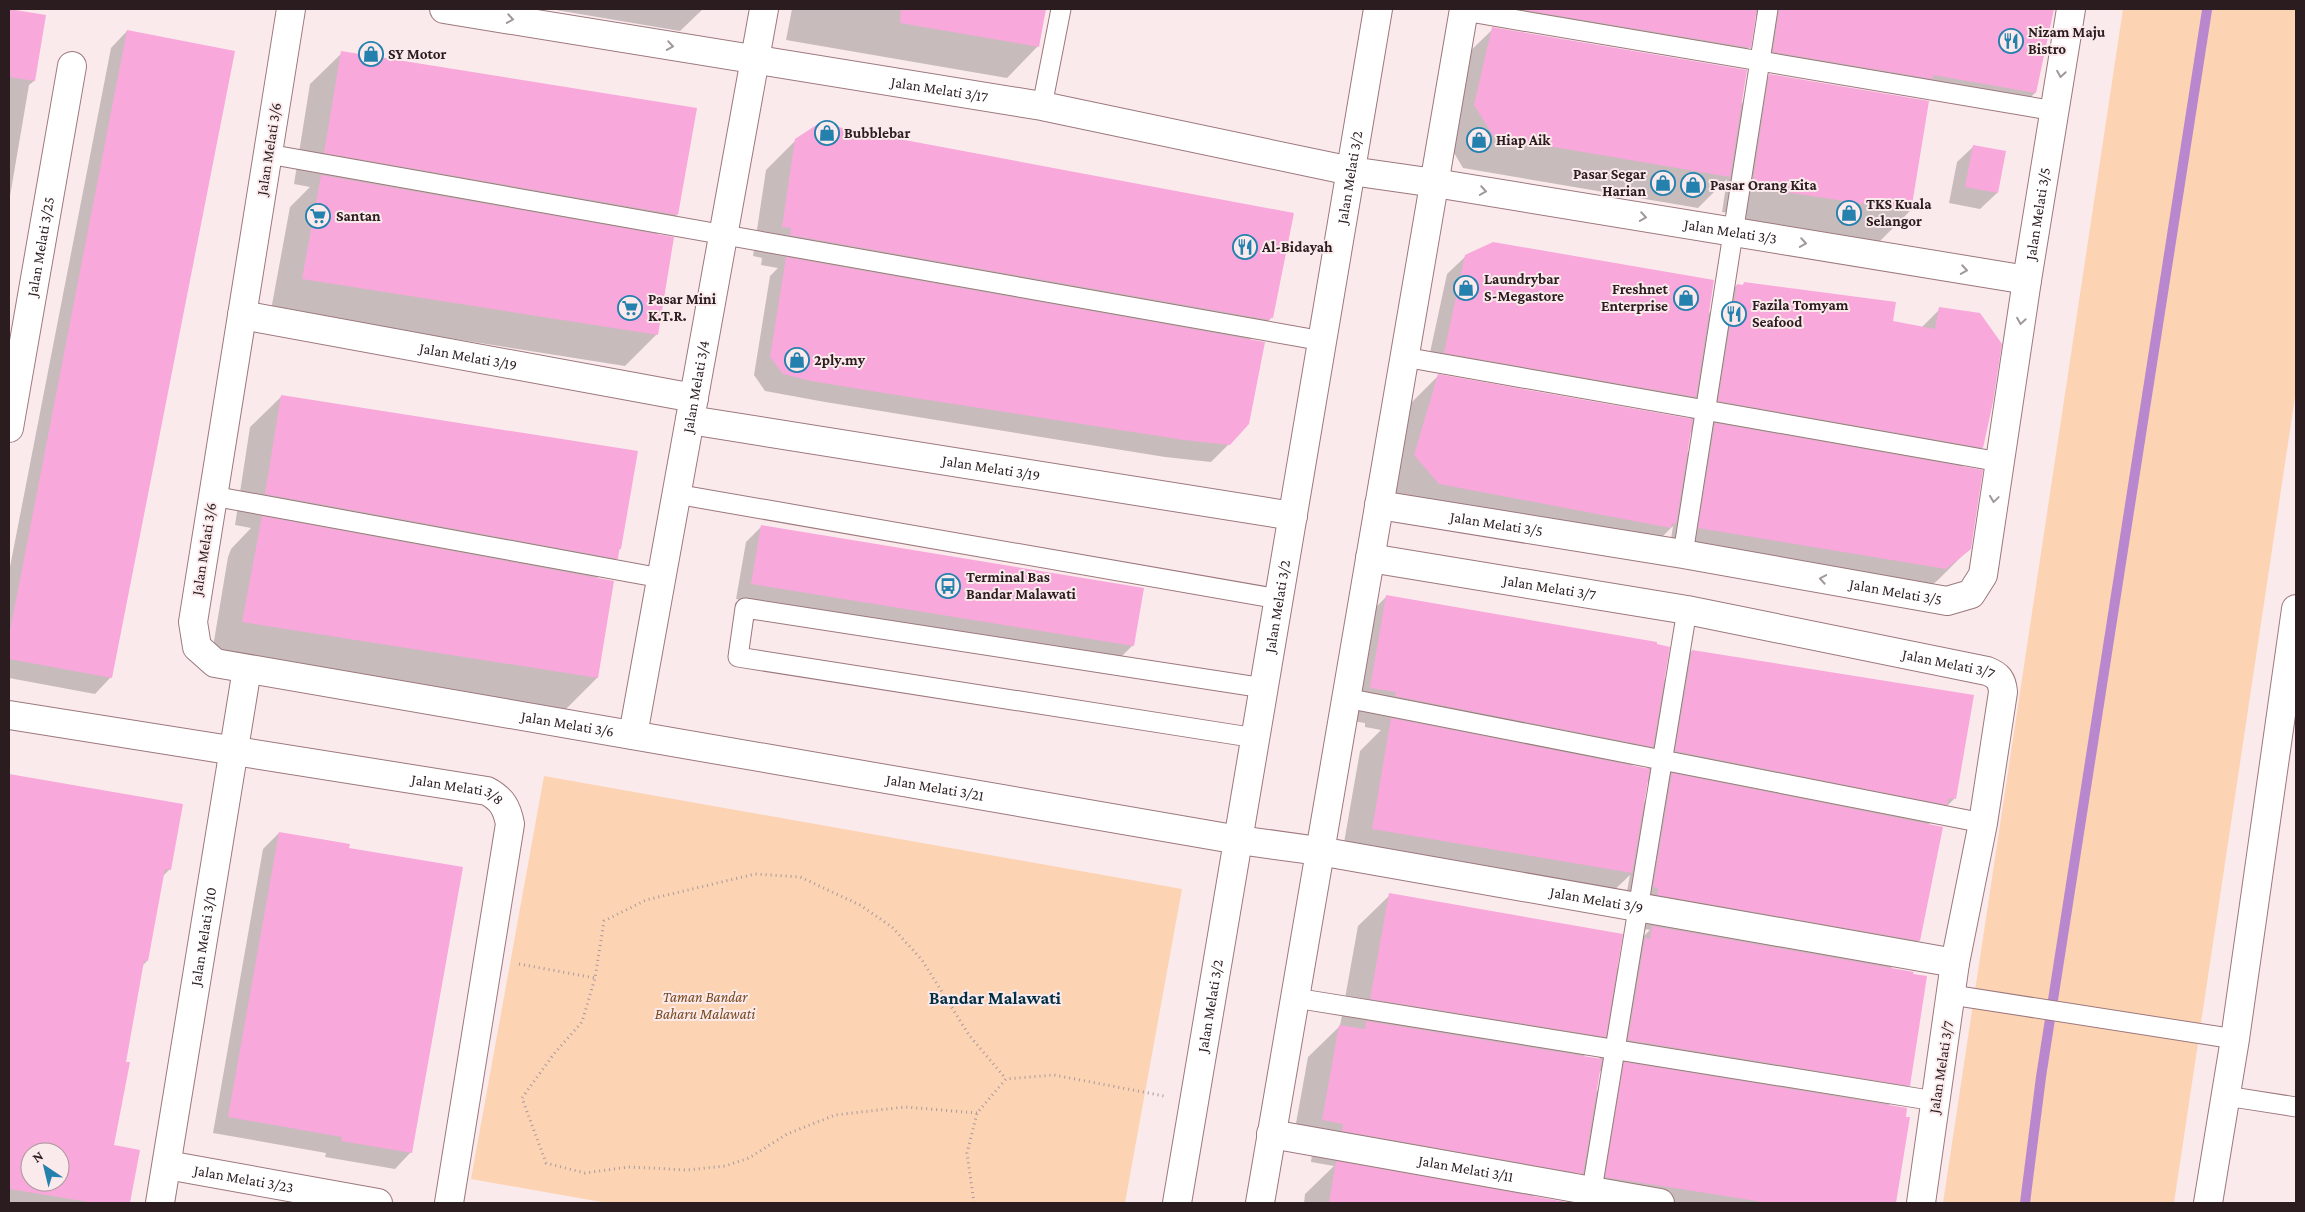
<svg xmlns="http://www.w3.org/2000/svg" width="2305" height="1212" viewBox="0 0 2305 1212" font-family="'Crimson Pro',serif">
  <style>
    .green { fill: #fcd4b4 }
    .shadow { fill: #0003; fill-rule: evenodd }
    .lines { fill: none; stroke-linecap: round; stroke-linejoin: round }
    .stream { stroke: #b887ce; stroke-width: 10 }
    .building { fill: #f8a8da; fill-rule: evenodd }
    .lane-casing { stroke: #9c787d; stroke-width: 21 }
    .street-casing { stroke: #9c787d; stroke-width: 30 }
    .path { stroke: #a9999b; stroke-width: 3; stroke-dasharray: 1 4; stroke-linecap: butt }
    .lane { stroke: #fff; stroke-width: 19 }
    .street { stroke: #fff; stroke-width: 28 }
    .oneway { stroke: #a0999a }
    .labels { text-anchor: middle; stroke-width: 4; stroke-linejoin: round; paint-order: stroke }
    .poi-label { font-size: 15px; font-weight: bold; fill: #2b1c1f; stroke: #fbeaec; text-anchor: start }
    .street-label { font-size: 15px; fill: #2b1c1f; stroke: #fbeaec }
    .park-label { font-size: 15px; font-style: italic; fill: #77491c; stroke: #fbeaec }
    .quarter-label { font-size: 18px; font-weight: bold; fill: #012f44; stroke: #fbeaec }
  </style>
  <rect width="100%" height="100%" fill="#fbeaec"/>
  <path class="green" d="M 2123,9 L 2296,9 L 2296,390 L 2174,1203 L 1943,1203 Z
    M 544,776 L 1182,889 L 1125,1203 L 607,1203 L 471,1179 Z"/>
  <path class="shadow" d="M 550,9 L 703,9 L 680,31 Z
    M 792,9 L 1045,9 L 1038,46 L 1007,78 L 786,40 Z
    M 1479,9 L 2052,9 L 2053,10 L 2035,93 L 2018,109 L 1757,68 L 1762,21 L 1755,15 L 1749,47 L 1733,64 Z
    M 9,11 L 44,16 L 34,81 L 29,85 L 9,202 Z
    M 1493,29 L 1740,105 L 1770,75 L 1910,211 L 1879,242 L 1729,219 L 1729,213 L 1722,212 L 1727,179 L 1698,208 L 1463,168 L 1444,136 L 1461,60 Z
    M 127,31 L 111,677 L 95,694 L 9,678 L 9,572 L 111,48 Z
    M 342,53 L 677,215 L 656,235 L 673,238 L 656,335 L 625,366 L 271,310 L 290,207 L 310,187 L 294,184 L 310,84 Z
    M 796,140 L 1272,317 L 1249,341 L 1229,444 L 1211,462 L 1165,457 L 825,402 L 765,391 L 754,375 L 770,276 L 778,268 L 761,265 L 762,258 L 753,256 L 766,170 Z
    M 1974,146 L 1997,193 L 1980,209 L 1949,203 L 1957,162 Z
    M 1466,256 L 1708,314 L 1737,285 L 1742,286 L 1744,284 L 1892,322 L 1921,328 L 1940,309 L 1982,447 L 1961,468 L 1970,548 L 1938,580 L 1914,600 L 1668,559 L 1673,526 L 1644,555 L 1408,515 L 1384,487 L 1407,407 L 1438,376 L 1690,420 L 1693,398 L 1677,415 L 1426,371 L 1447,274 ZM 1689,432 L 1705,435 L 1686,454 Z
    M 282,396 L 620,548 L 617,558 L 596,579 L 597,678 L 566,709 L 212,653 L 228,557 L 231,549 L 251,528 L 235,525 L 250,427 Z
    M 762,526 L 1133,645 L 1117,661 L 736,599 L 746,542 Z
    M 1386,597 L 1663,681 L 1692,651 L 1955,798 L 1928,825 L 1919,940 L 1890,969 L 1909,1085 L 1888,1106 L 1908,1118 L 1895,1203 L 1587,1203 L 1576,1200 L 1582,1166 L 1552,1195 L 1537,1193 L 1532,1197 L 1554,1201 L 1554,1203 L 1304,1203 L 1305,1194 L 1334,1166 L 1311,1162 L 1312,1154 L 1291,1151 L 1308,1057 L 1340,1026 L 1358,926 L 1390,895 L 1616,969 L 1620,964 L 1621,958 L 1650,930 L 1626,926 L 1627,919 L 1622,918 L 1630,875 L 1600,904 L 1341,860 L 1360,751 L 1381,730 L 1365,727 L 1365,723 L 1339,719 L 1355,628 ZM 1650,748 L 1647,770 L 1631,767 ZM 1646,782 L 1661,785 L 1642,804 ZM 1603,1038 L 1599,1060 L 1583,1057 ZM 1599,1071 L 1614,1074 L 1595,1093 Z
    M 9,775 L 181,805 L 170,869 L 162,877 L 147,961 L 141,967 L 124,1063 L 113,1146 L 138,1151 L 129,1203 L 9,1203 ZM 30,1152 L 60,1152 L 60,1182 L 30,1182 Z
    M 279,833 L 411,1152 L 395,1169 L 325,1157 L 326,1153 L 213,1133 L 263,849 Z"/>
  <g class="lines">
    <path class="stream" d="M 2025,1203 L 2041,1077 L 2207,10"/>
  </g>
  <path class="building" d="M 9,9 L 46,15 L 35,81 L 9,77 Z
    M 901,9 L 1046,9 L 1039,47 L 900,23 Z
    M 1518,9 L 1757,9 L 1751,48 Z
    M 1779,9 L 2054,9 L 2036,93 L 1933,75 L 1933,79 L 1773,52 Z
    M 1492,27 L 1747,70 L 1730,177 L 1494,137 L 1474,105 Z
    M 127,30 L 235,51 L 112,678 L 9,659 L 9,636 Z
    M 341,51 L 697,108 L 678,215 L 324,153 Z
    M 1769,74 L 1929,101 L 1911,211 L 1759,188 L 1760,182 L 1753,181 Z
    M 821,122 L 846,129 L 1294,213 L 1273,318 L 1270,317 L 1270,320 L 790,235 L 791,228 L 782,227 L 795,139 Z
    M 1973,145 L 2006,151 L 1998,193 L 1965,187 Z
    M 321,175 L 674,237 L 658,335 L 302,279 Z
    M 1493,242 L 1714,280 L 1696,397 L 1444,353 L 1465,255 Z
    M 786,257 L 1265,342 L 1249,424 L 1230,445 L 1184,440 L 890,394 L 811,381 L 783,374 L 770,357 Z
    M 1744,282 L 1896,302 L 1893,321 L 1935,329 L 1939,307 L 1980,313 L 2002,344 L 1993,402 L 1983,448 L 1718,401 L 1737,284 L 1743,285 Z
    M 1438,374 L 1693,419 L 1676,524 L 1672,523 L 1671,528 L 1439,484 L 1414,455 Z
    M 281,395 L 638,451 L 621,549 L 619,549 L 618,559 L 265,494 Z
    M 1715,423 L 1983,470 L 1971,549 L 1946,569 L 1698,528 Z
    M 262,516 L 614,581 L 598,678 L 242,622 Z
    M 761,525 L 1144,588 L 1134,646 L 751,584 Z
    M 1386,595 L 1657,642 L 1657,644 L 1670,647 L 1653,747 L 1395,696 L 1396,692 L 1370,688 Z
    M 1692,650 L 1974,695 L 1956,799 L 1949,798 L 1947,805 L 1675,751 Z
    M 1391,718 L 1650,769 L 1632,873 L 1372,829 Z
    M 1672,773 L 1943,827 L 1920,941 L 1657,895 L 1658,888 L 1653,887 Z
    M 9,774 L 183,804 L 171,870 L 165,869 L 148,961 L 144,961 L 126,1062 L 130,1062 L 114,1145 L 140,1150 L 130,1203 L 95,1203 L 9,1189 ZM 30,1152 L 60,1152 L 60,1182 L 30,1182 Z
    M 279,832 L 350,844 L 349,848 L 463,867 L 412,1153 L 341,1141 L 342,1137 L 228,1117 Z
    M 1389,893 L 1623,934 L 1606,1037 L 1370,999 Z
    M 1652,926 L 1914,972 L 1913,974 L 1927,976 L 1910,1086 L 1628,1040 L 1645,938 L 1650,939 Z
    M 1366,1021 L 1602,1059 L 1583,1174 L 1342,1131 L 1343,1124 L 1322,1120 L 1339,1025 L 1365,1029 Z
    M 1624,1062 L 1907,1108 L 1906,1117 L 1910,1117 L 1896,1203 L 1769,1203 L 1605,1177 Z
    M 1336,1161 L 1572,1203 L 1329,1203 Z"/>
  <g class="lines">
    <defs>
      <path id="lane" d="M 1464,11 L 2055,111
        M 1042,106 L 1061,9
        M 268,154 L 1323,341
        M 1404,357 L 2000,462
        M 676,494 L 1279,599
        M 213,496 L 661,578
        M 1683,554 L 1768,9
        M 1346,698 L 1983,823
        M 1256,738 L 738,657 L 745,608 L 1264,688
        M 1952,995 L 2235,1039
        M 1295,998 L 1935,1101
        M 2226,1096 L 2296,1107
        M 1590,1202 L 1687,610"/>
      <g id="street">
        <path id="s1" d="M 291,9 L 193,622 L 197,647 L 215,663 L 1239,840 L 1319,851 L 1955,963"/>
        <path id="s2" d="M 444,9 L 1042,106 L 1351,171 L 1435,183 L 2027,280"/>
        <path id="s3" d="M 242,315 L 694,398"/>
        <path id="s4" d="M 690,420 L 1293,516"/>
        <path id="s5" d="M 9,428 L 72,66"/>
        <path id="s6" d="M 1379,505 L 1683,554 L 1947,601 L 1971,594 L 1983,575 L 2027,280 L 2071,9"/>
        <path id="s7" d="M 1370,558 L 1687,610 L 1987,671 C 1998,675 2002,680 2003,692 L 1983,823 L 1955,963 L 1921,1203"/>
        <path id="s8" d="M 9,715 L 487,791 C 502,799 507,808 510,824 L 449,1203"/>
        <path id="s9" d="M 633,735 L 764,9"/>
        <path id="s10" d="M 1271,1134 L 1660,1203"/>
        <path id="s11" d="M 167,1165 L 378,1203"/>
        <path id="s12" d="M 160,1203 L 247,669"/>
        <path id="s13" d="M 1177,1203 L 1378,9"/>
        <path d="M 1260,1203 L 1464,9"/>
        <path d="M 2208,1203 L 2235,1039 L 2296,609"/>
      </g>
    </defs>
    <use href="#lane" class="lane-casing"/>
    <use href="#street" class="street-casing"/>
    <path class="path" d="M 519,964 L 595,978
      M 977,1113 L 905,1107 L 835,1115 L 787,1134 L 749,1158 L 725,1166 L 687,1170 L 628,1167 L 585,1173 L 546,1163 L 522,1098 L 553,1055 L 582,1022 L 595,978 L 604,921 L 646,900 L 755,874 L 800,877 L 860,905 L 892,927 L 922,960 L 969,1035 L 1006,1079
      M 974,1203 L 967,1153 L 977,1113 L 1006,1079 L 1054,1075 L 1164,1096"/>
    <use href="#lane" class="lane"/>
    <use href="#street" class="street"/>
  </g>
  <defs><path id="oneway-chevron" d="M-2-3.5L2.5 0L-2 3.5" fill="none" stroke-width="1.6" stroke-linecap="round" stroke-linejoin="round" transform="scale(1.25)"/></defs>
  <g class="oneway">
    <use href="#oneway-chevron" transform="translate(510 19) rotate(9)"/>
    <use href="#oneway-chevron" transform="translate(670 46) rotate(9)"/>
    <use href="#oneway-chevron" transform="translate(2061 74) rotate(99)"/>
    <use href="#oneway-chevron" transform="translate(1483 191) rotate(9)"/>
    <use href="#oneway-chevron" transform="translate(1643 217) rotate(9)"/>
    <use href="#oneway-chevron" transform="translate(1803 243) rotate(9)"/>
    <use href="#oneway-chevron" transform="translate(1964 270) rotate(9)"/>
    <use href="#oneway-chevron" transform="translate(2021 321) rotate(99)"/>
    <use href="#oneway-chevron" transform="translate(1994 499) rotate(98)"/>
    <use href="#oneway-chevron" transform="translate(1823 579) rotate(-170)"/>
  </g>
  <defs>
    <symbol id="restaurant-ring" viewBox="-11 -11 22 22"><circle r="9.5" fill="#fbeaec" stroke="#2481ae" stroke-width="1.5"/><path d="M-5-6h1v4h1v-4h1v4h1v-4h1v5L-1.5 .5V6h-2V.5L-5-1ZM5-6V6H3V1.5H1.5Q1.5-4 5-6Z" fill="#2481ae"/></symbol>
    <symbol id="shop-ring" viewBox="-11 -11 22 22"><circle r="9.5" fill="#fbeaec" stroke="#2481ae" stroke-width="1.5"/><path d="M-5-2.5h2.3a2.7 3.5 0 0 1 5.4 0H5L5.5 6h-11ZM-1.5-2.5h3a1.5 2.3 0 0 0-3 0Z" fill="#2481ae"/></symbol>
    <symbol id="supermarket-ring" viewBox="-11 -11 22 22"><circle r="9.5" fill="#fbeaec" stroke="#2481ae" stroke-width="1.5"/><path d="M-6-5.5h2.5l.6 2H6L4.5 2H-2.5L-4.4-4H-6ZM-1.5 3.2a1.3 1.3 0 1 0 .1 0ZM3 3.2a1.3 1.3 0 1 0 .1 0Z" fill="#2481ae"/></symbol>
    <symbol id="bus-ring" viewBox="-11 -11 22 22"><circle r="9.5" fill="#fbeaec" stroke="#2481ae" stroke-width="1.5"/><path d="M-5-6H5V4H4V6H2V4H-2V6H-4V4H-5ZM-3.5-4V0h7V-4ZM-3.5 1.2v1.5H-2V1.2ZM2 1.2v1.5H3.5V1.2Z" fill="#2481ae"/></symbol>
  </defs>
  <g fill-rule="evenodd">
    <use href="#restaurant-ring" x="1997" y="27" width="28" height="28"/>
    <use href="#shop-ring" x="357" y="40" width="28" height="28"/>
    <use href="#shop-ring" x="813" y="119" width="28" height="28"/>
    <use href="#shop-ring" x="1465" y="126" width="28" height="28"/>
    <use href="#shop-ring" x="1649" y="169" width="28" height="28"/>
    <use href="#shop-ring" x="1679" y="171" width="28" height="28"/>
    <use href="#shop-ring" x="1835" y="199" width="28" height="28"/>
    <use href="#supermarket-ring" x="304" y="202" width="28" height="28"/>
    <use href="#restaurant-ring" x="1231" y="233" width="28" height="28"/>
    <use href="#shop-ring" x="1452" y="274" width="28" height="28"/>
    <use href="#shop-ring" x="1672" y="284" width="28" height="28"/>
    <use href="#supermarket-ring" x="616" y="294" width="28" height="28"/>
    <use href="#restaurant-ring" x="1720" y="300" width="28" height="28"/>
    <use href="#shop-ring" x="783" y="346" width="28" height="28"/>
    <use href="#bus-ring" x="934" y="572" width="28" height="28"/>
  </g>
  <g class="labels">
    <g class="poi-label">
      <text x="2028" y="37">Nizam Maju<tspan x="2028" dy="17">Bistro</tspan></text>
      <text x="388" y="59">SY Motor</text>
      <text x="844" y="138">Bubblebar</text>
      <text x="1496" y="145">Hiap Aik</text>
      <text x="1646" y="179" text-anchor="end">Pasar Segar<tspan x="1646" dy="17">Harian</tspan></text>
      <text x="1710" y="190">Pasar Orang Kita</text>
      <text x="1866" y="209">TKS Kuala<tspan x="1866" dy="17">Selangor</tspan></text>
      <text x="336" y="221">Santan</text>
      <text x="1262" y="252">Al-Bidayah</text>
      <text x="1484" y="284">Laundrybar<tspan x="1484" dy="17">S-Megastore</tspan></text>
      <text x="1668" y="294" text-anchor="end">Freshnet<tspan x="1668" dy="17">Enterprise</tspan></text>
      <text x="648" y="304">Pasar Mini<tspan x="648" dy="17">K.T.R.</tspan></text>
      <text x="1752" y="310">Fazila Tomyam<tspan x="1752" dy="17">Seafood</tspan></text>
      <text x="814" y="365">2ply.my</text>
      <text x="966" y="582">Terminal Bas<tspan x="966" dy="17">Bandar Malawati</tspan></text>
    </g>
    <g class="street-label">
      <text dy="5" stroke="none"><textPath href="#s2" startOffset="502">Jalan Melati 3/17</textPath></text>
      <text transform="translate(269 149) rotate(-81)" y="5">Jalan Melati 3/6</text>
      <text dy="5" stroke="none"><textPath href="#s13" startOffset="1040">Jalan Melati 3/2</textPath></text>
      <text dy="5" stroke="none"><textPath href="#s6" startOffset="989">Jalan Melati 3/5</textPath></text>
      <text dy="5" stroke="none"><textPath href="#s2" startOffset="1306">Jalan Melati 3/3</textPath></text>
      <text dy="5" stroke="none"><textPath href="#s5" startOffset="184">Jalan Melati 3/25</textPath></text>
      <text dy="5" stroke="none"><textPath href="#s3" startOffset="230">Jalan Melati 3/19</textPath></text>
      <text dy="5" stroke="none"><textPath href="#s9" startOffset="354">Jalan Melati 3/4</textPath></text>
      <text dy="5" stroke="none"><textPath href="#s4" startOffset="305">Jalan Melati 3/19</textPath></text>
      <text dy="5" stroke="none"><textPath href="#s6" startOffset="119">Jalan Melati 3/5</textPath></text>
      <text transform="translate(204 549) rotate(-81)" y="5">Jalan Melati 3/6</text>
      <text dy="5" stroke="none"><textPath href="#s7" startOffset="182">Jalan Melati 3/7</textPath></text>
      <text dy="5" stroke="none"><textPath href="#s6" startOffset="524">Jalan Melati 3/5</textPath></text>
      <text dy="5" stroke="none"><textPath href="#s13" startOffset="605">Jalan Melati 3/2</textPath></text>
      <text dy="5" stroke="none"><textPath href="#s7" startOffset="588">Jalan Melati 3/7</textPath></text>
      <text dy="5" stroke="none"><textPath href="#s1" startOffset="1028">Jalan Melati 3/6</textPath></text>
      <text dy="5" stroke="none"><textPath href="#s1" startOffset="1401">Jalan Melati 3/21</textPath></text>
      <text dy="5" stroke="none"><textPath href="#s8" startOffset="455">Jalan Melati 3/8</textPath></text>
      <text dy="5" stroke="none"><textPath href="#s1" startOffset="2072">Jalan Melati 3/9</textPath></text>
      <text dy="5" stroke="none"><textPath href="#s12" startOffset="270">Jalan Melati 3/10</textPath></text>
      <text dy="5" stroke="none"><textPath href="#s13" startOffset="200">Jalan Melati 3/2</textPath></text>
      <text transform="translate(1941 1067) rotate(-81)" y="5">Jalan Melati 3/7</text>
      <text dy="5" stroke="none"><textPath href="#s10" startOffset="198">Jalan Melati 3/11</textPath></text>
      <text dy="5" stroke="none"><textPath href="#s11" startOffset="78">Jalan Melati 3/23</textPath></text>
    </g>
    <g class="park-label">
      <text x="705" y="1002">Taman Bandar<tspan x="705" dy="17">Baharu Malawati</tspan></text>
    </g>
    <g class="quarter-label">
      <text x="995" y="1004">Bandar Malawati</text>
    </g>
  </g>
  <rect width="2305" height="1212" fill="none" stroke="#2b1c1f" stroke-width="20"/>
  <g transform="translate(45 1167) rotate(325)"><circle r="24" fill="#fbeaec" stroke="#a8989a"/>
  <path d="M0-4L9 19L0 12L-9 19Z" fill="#2481ae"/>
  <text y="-8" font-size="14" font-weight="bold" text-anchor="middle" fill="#2b1c1f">N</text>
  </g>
</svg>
